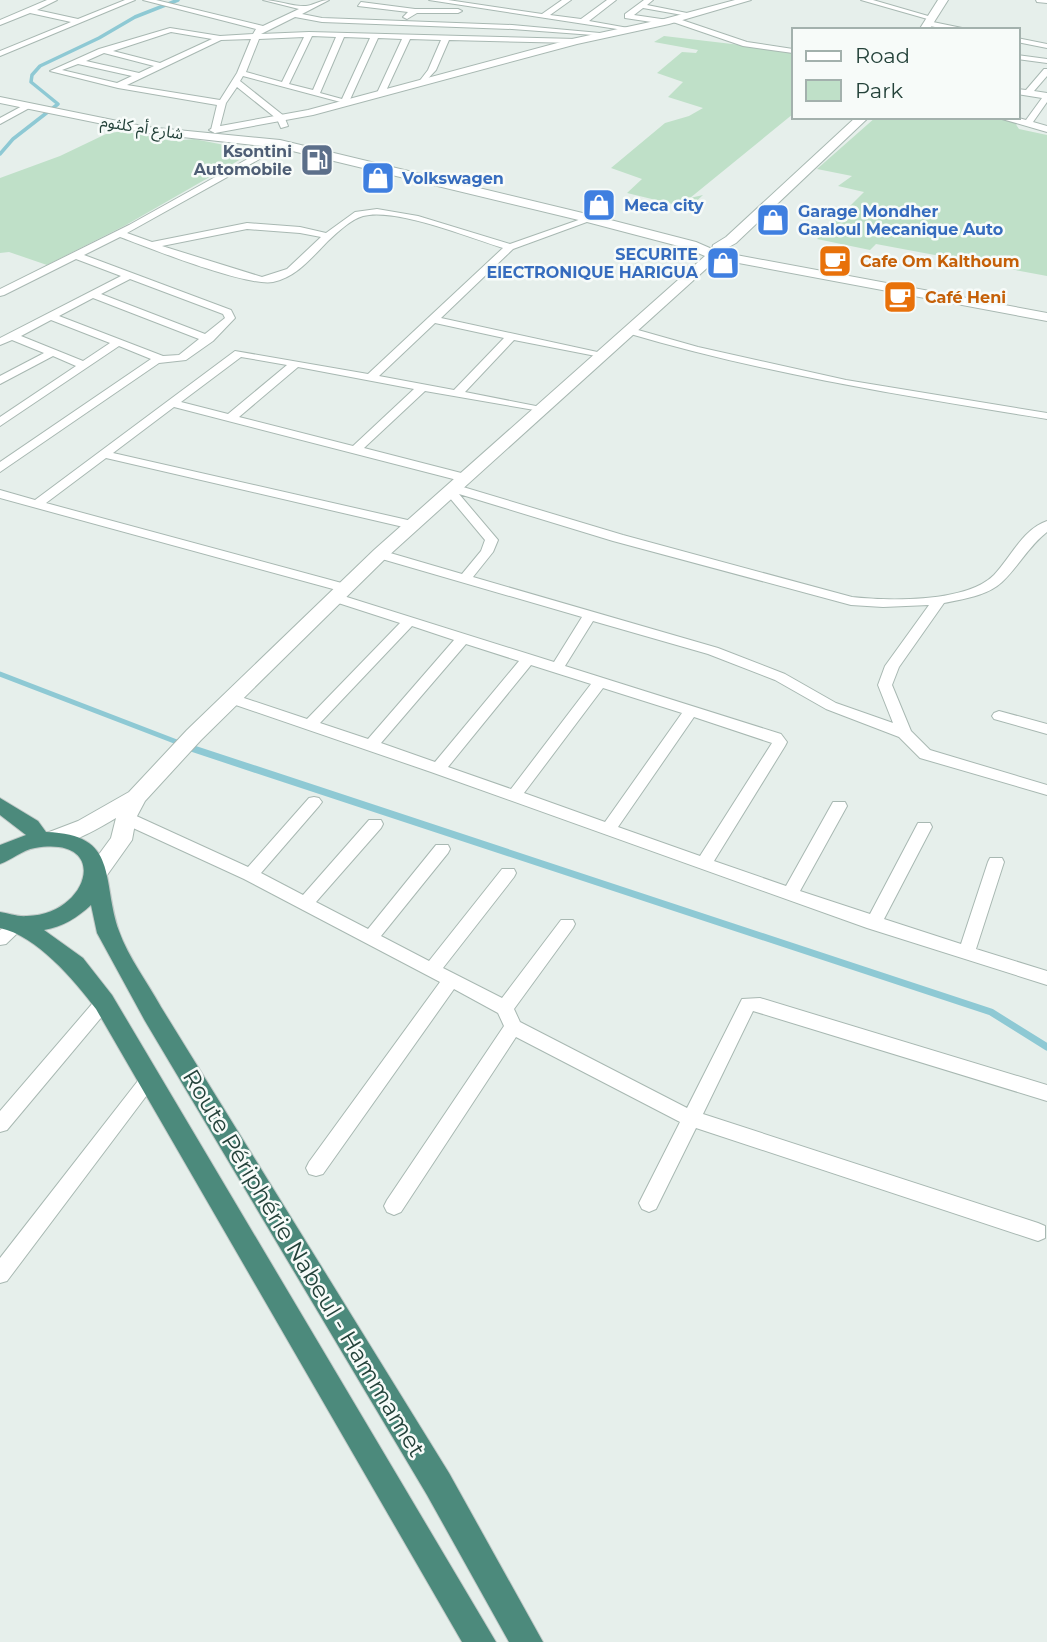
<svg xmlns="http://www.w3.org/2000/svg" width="1047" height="1642" viewBox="0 0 1047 1642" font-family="Montserrat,'Noto Sans Arabic',sans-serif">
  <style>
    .green { fill: #bfe0c8 }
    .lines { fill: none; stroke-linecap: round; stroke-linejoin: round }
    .stream-far2 { stroke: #8ec9d4; stroke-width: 3.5 }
    .stream-far1 { stroke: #8ec9d4; stroke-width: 5 }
    .stream { stroke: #8ec9d4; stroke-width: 7 }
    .minor-casing { stroke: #a8b8b2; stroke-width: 2 }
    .tertiary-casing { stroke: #a8b8b2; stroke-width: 2 }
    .trunk-casing { stroke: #c2cac8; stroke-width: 2 }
    .minor { fill: #fff; fill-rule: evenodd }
    .tertiary { fill: #fff; fill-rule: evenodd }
    .trunk { fill: #4c8a7c; fill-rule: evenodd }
    .labels { text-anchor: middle; stroke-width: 5; stroke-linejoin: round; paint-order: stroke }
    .far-street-label { font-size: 16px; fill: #24423a; stroke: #f7fbf9 }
    .far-service-label { font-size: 16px; font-weight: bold; fill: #4e5e75; stroke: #f7fbf9; text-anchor: end }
    .far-shop-label { font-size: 16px; font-weight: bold; fill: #366cbe; stroke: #f7fbf9; text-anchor: start }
    .far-food-label { font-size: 16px; font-weight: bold; fill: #c56008; stroke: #f7fbf9; text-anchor: start }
    .near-street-label { font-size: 23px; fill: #24423a; stroke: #f7fbf9 }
  </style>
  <rect width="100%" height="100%" fill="#e6efeb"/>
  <path class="green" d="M 664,36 L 793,51 L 793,114 L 690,198 L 703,195 L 689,208 L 627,193 L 642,179 L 611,168 L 665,123 L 689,116 L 703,108 L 668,97 L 683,82 L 657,73 L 682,52 L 696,53 L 698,50 L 654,42 Z
    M 876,117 L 995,117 L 1013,120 L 1019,129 L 1047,135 L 1047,276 L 876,244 L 870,250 L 817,239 L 864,192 L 838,186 L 852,176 L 817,169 Z
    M 122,131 L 172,141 L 194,139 L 255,151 L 126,225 L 47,265 L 9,252 L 0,253 L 0,178 L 60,156 L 106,134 Z"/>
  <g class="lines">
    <path class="stream-far2" d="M 0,154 L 13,139 L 58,104 L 31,82 L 32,75 L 40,66 L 99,38 L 135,17 L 178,0"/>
    <path class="stream-far1" d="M 0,674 L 195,749"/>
    <path class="stream" d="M 191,748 L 991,1012 L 1047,1047"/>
    <defs>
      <path id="minor" d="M 47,0 L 57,0 L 37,10 L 78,19 L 125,0 L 135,0 L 0,56 L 0,51 L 71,22 L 30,13 L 0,25 L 0,20 Z
        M 143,0 L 156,0 L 263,26 L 299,9 L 263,0 C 277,0 294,7 306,6 C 314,5 320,0 329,0 L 302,14 L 322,18 L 512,25 L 611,34 L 607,36 L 512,29 L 322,22 L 295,17 L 261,34 L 309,32 L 576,39 L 580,41 L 576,43 L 449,40 L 436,70 L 422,85 L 418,83 L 428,70 L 441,40 L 410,39 L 385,93 L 381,95 L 377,93 L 402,39 L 378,38 L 348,104 L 243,76 L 240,81 L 284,116 L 288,126 L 281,128 L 277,119 L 237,87 L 226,103 L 219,130 L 215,133 L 211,130 L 217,105 L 118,88 L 50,71 L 99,49 L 170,28 L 220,36 L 253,34 L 256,29 ZM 171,32 L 212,39 L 160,63 L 113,51 ZM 312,36 L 336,37 L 313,90 L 289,84 ZM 304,37 L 282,82 L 246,72 L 259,39 ZM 344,37 L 370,38 L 342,99 L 320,93 ZM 251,39 L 237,73 L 220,100 L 127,85 L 221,40 ZM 104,53 L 154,66 L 139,73 L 86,61 ZM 78,64 L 132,76 L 117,83 L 62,70 Z
        M 429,0 L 448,0 L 542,14 L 562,0 L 571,0 L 550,15 L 581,19 L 607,0 L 616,0 L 589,21 L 634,29 L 630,31 Z
        M 644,0 L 653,0 L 647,5 L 692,14 L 688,16 L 643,8 L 634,15 L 668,20 L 665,24 L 625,18 L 625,14 Z
        M 861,0 L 873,0 L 935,18 L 931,20 Z
        M 1036,0 L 1047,0 L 1047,3 L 1037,2 Z
        M 361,2 L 415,9 L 458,9 L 462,11 L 458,13 L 417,13 L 407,19 L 403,17 L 408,12 L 358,6 Z
        M 676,18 L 747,42 L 793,49 L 793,53 L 743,46 L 673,22 Z
        M 928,21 L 962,28 L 966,30 L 950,30 L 925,25 Z
        M 1017,38 L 1047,44 L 1047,48 L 1017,42 Z
        M 1017,55 L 1047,59 L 1047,63 L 1017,59 Z
        M 1044,69 L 1047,69 L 1047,76 L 1034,91 L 1047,93 L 1047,102 L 1033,122 L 1047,126 L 1047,132 L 1002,119 L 1015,117 L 1026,120 L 1042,98 L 1017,94 L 1017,89 L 1026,90 Z
        M 26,104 L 33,106 L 0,124 L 0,118 Z
        M 280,141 L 283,142 L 283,146 L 127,233 L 152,242 L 247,223 L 300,227 L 326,233 L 355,212 L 377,209 L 418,216 L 510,244 L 587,217 L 595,219 L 513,249 L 441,318 L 602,353 L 606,354 L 606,358 L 514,340 L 465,392 L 546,408 L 546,412 L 425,391 L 364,448 L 469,475 L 469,481 L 461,481 L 174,407 L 113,453 L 412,521 L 416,522 L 416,528 L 412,529 L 106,458 L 46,503 L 349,585 L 351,588 L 344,592 L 0,498 L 0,490 L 35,500 L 235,351 L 368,374 L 503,248 C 471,238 394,207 363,216 C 350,220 338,232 328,241 C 312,257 297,277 273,282 C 247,287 149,248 120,237 L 84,255 L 231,310 L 235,318 L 213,341 L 186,360 L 159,363 L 0,472 L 0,462 L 151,359 L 119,346 L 0,426 L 0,417 L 76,366 L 53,356 L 0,384 L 0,376 L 44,353 L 12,340 L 0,345 L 0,338 L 121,276 L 76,259 L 4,295 L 0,296 L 0,289 L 129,225 ZM 247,229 L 300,233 L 321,237 L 287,269 L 262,277 L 162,246 ZM 130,279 L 223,314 L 225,318 L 205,334 L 101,294 ZM 93,298 L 199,339 L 179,355 L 163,356 L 59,316 ZM 51,320 L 110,343 L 83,361 L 21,336 ZM 435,323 L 504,338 L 454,390 L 379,376 ZM 241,357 L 287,365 L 228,414 L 181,402 ZM 298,367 L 414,389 L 353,446 L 239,417 Z
        M 631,328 L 698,347 L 846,380 L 1047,413 L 1047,419 C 906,396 765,374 627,333 L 627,329 Z
        M 453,484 L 623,535 L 852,597 C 888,601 966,603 994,575 C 1011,557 1023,529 1047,521 L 1047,532 C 1028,547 1019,566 1002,582 C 987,596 963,599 944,603 L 899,667 L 892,685 L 911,731 L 930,750 L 1047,785 L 1047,795 L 920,758 L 899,737 L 826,709 L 775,680 L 708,654 L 593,621 L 565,666 L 781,734 L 787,742 L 785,746 L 714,861 L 786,886 L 833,802 L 845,802 L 847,806 L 800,891 L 870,914 L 918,823 L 930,823 L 932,827 L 884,919 L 961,944 L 988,862 L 990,858 L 1002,858 L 1004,862 L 976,949 L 1047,971 L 1047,985 L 867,928 L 431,772 L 227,702 L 225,699 L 232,694 L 307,719 L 400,623 L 329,600 L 327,597 L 329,594 L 334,593 L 554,662 L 582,617 L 375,557 L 373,554 L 380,550 L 462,574 L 481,551 L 485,540 L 444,491 ZM 459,494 L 613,541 L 851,605 L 883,607 L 929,605 L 885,666 L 878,685 L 893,723 L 836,703 L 785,674 L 718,648 L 473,577 L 493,552 L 498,540 ZM 412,626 L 454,640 L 368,739 L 320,723 ZM 466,644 L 519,661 L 435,762 L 381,743 ZM 531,665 L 591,684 L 511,789 L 448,767 ZM 603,688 L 682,713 L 605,822 L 524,793 ZM 694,717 L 772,743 L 700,856 L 618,827 Z
        M 999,711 L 1047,724 L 1047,734 L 994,719 L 992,716 L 994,713 Z
        M 314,797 L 319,798 L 322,802 L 319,806 L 261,873 L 303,895 L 369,820 L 381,820 L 383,824 L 381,828 L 316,902 L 368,929 L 436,845 L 448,845 L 450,849 L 448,853 L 381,936 L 429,961 L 502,869 L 514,869 L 516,873 L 514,877 L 443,968 L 502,998 L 561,920 L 573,920 L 575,924 L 573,928 L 514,1009 L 520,1022 L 687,1108 L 742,999 L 760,998 L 1047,1085 L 1047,1101 L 753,1011 L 703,1114 L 1038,1223 L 1045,1226 L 1045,1238 L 1038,1241 L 696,1128 L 656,1209 L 649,1212 L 642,1209 L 639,1203 L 680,1122 L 516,1037 L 401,1212 L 394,1215 L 387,1212 L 384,1206 L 387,1200 L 504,1026 L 498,1013 L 454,989 L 323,1174 L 316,1176 L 309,1174 L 306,1168 L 309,1162 L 440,982 L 244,879 L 120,822 L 118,818 L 126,812 L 132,814 L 248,867 L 309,798 Z
        M 19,918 L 25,920 L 27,924 L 6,944 L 0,945 L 0,930 Z
        M 104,995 L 110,997 L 113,1002 L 110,1007 L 7,1130 L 0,1132 L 0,1111 L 98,997 Z
        M 150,1070 L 156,1073 L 159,1078 L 156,1083 L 7,1281 L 0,1283 L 0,1258 L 144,1073 Z"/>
      <path id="tertiary" d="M 735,0 L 751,0 L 669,24 L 577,44 L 313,115 L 215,133 L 209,130 L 215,127 L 308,110 L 572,39 L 664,19 Z
        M 938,0 L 948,0 L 929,30 L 919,30 Z
        M 0,97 L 147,127 L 280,140 L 595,216 L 696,242 L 712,249 L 713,245 L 726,237 L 856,117 L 869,117 L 736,243 L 720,252 L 1047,313 L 1047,321 L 717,259 L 386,558 L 201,740 L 145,801 L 136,818 L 132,840 L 105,878 L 97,880 L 89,878 L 86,872 L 111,838 L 116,818 C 99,828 63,850 44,844 L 41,839 L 44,834 L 78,821 L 129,792 L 187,730 L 374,550 L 705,256 L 686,248 L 587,222 L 280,148 L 147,133 L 0,103 Z"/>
      <path id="trunk" d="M 0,798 L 38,821 L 46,832 C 120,834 101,880 119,931 C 128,957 148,983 161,1007 L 449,1473 L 543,1642 L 509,1642 L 427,1495 L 145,1021 L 97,933 L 91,905 C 78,917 63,927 44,930 L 83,958 L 112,995 L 496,1642 L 462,1642 L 96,1009 C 74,980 37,936 0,928 L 0,912 C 8,913 18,917 27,916 C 89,915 112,835 35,848 C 22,850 12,860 0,864 L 0,845 L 26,835 L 0,815 Z"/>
    </defs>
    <use href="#minor" class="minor-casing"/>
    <use href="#tertiary" class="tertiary-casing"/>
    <use href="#trunk" class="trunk-casing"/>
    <use href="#minor" class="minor"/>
    <use href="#tertiary" class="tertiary"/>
    <use href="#trunk" class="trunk"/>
  </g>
  <defs>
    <symbol id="fuel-square" viewBox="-11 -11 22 22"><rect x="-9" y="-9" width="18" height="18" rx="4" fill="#5c6f8a" stroke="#f7fbf9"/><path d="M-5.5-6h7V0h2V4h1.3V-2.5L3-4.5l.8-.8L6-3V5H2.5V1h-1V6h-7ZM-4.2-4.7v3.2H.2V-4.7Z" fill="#fff"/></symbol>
    <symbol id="shop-square" viewBox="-11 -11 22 22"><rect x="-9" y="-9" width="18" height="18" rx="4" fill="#3f7fe0" stroke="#f7fbf9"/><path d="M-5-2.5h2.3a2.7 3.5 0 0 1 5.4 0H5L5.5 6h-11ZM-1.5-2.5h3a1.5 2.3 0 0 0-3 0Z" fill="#fff"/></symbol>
    <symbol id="cafe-square" viewBox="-11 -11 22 22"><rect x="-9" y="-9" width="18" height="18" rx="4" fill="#e8710a" stroke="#f7fbf9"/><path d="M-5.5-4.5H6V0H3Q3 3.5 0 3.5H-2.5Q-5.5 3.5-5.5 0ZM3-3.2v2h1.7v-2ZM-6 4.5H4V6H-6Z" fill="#fff"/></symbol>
  </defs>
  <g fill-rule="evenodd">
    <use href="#fuel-square" x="298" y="141" width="38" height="38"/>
    <use href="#shop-square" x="359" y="159" width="38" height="38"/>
    <use href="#shop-square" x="580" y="186" width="38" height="38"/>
    <use href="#shop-square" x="754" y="201" width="38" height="38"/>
    <use href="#cafe-square" x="816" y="242" width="38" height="38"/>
    <use href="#shop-square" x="704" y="244" width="38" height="38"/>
    <use href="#cafe-square" x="881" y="278" width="38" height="38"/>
  </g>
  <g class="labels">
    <g class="far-street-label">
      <text transform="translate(142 127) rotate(9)" y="6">شارع أم كلثوم</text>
    </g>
    <g class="far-service-label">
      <text x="292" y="157">Ksontini<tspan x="292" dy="18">Automobile</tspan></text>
    </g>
    <g class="far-shop-label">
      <text x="402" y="184">Volkswagen</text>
      <text x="624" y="211">Meca city</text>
      <text x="798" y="217">Garage Mondher<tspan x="798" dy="18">Gaaloul Mecanique Auto</tspan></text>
      <text x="698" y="260" text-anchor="end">SECURITE<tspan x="698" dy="18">ElECTRONIQUE HARIGUA</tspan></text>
    </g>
    <g class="far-food-label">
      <text x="860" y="267">Cafe Om Kalthoum</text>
      <text x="925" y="303">Café Heni</text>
    </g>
    <g class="near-street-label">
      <text transform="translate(304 1263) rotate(59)" y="8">Route Périphérie Nabeul - Hammamet</text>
    </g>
  </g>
  <rect x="792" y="28" width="228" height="91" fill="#f7fbf9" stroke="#a3b1ad" stroke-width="2"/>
  <rect x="806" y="51" width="35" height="10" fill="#ffffff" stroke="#a3b1ad" stroke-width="2"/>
  <text x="855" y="63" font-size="21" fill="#24423a">Road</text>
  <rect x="806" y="80" width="35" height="21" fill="#bfe0c8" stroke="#a3b1ad" stroke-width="2"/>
  <text x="855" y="98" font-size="21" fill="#24423a">Park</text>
</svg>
